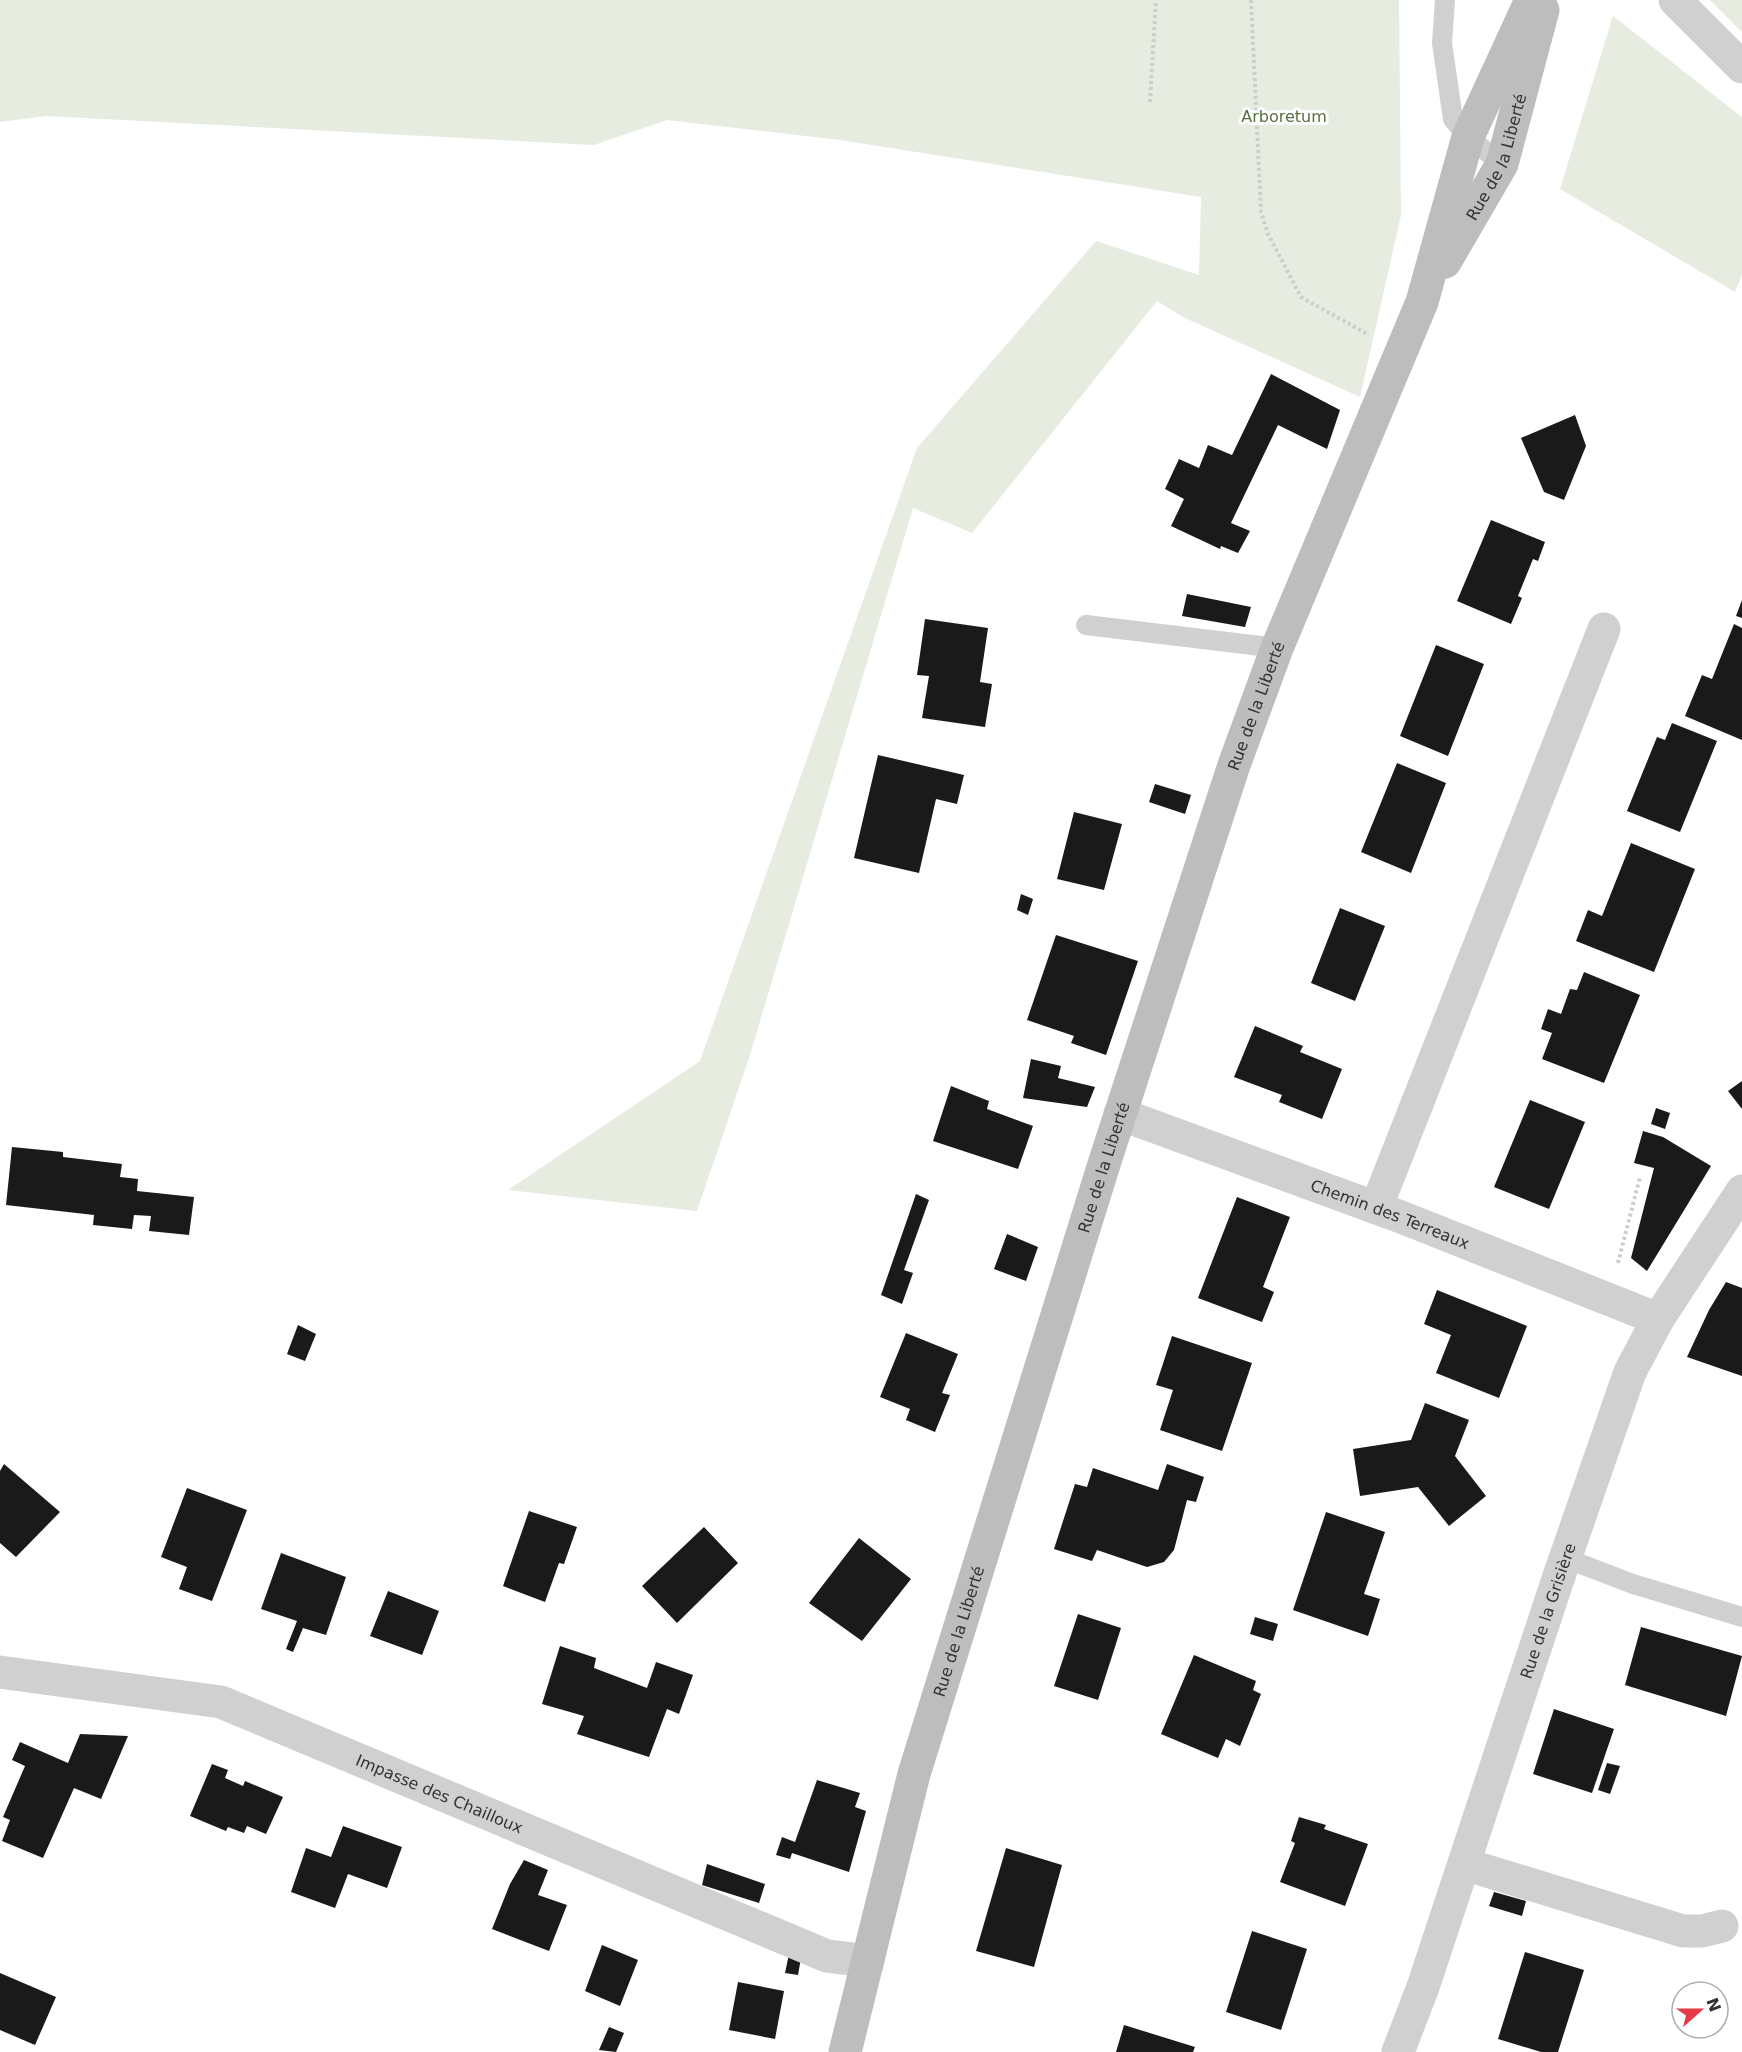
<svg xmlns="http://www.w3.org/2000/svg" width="1742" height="2052" viewBox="0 0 1742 2052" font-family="'DejaVu Sans',sans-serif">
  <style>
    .green { fill: #e6ecdf }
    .building { fill: #1a1a1a }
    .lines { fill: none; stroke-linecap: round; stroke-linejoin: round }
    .path { stroke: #cdcdcd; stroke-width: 4; stroke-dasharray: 3 3; stroke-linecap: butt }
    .lane { stroke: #d0d0d0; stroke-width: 20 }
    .street { stroke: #d0d0d0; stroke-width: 33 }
    .secondary { stroke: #bdbdbd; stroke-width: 33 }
    .labels { text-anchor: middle; stroke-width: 6; stroke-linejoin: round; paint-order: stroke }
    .park-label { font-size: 16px; fill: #56703f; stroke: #fff }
    .street-label { font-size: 16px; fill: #333; stroke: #fff }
  </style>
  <rect width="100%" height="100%" fill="#fff"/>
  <path class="green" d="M 0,0 L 1399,0 L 1401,215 L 1360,397 L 1185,318 L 1157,301 L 972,533 L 913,508 L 749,1058 L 697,1211 L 508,1190 L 700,1061 L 917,448 L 1096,241 L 1199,275 L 1201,197 L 840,140 L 667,120 L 594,145 L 46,116 L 0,122 Z
    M 1710,0 L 1742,0 L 1742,32 Z
    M 1613,16 L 1742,117 L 1742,275 L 1735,292 L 1560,189 Z"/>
  <path class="building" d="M 1271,374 L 1340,410 L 1327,449 L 1278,425 L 1231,523 L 1250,531 L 1238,553 L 1221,546 L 1220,549 L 1171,526 L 1184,499 L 1165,489 L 1179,459 L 1199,468 L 1208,445 L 1232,455 Z
    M 1575,415 L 1586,446 L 1564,500 L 1544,492 L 1521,438 Z
    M 1491,520 L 1545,542 L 1538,561 L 1533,559 L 1518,596 L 1522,598 L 1511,624 L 1457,601 Z
    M 1187,594 L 1251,607 L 1245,627 L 1182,616 Z
    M 1742,600 L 1742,618 L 1736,616 Z
    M 925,619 L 988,628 L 980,682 L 992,684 L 985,727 L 922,718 L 929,676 L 917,675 Z
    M 1734,624 L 1742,628 L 1742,740 L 1685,716 L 1702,675 L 1712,679 Z
    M 1436,645 L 1484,664 L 1448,756 L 1400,736 Z
    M 1672,723 L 1717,741 L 1680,832 L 1627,811 L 1657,737 L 1665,740 Z
    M 878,755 L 964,775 L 957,804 L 936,799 L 919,873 L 854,858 Z
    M 1397,763 L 1446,783 L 1411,873 L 1361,852 Z
    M 1155,784 L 1191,795 L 1185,814 L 1149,802 Z
    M 1074,812 L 1122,824 L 1104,890 L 1057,879 Z
    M 1631,843 L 1695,869 L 1654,972 L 1576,941 L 1588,910 L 1602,916 Z
    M 1021,894 L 1033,899 L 1028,915 L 1017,910 Z
    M 1340,908 L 1385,926 L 1355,1001 L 1311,983 Z
    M 1056,935 L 1138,961 L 1106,1055 L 1071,1043 L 1074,1036 L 1027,1020 Z
    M 1584,972 L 1640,995 L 1604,1083 L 1542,1059 L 1552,1033 L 1541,1029 L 1548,1009 L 1561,1014 L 1570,989 L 1577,990 Z
    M 1255,1026 L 1303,1046 L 1300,1052 L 1342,1069 L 1322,1119 L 1279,1102 L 1282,1095 L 1234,1077 Z
    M 1031,1059 L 1061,1066 L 1058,1078 L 1095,1087 L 1087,1107 L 1023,1098 Z
    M 1742,1081 L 1742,1109 L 1728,1091 Z
    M 951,1086 L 989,1101 L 987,1109 L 1033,1126 L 1018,1169 L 933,1141 Z
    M 1530,1100 L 1585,1122 L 1549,1209 L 1494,1187 Z
    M 1656,1108 L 1670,1113 L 1665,1129 L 1651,1124 Z
    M 1643,1131 L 1663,1137 L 1711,1166 L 1647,1271 L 1631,1258 L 1654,1168 L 1634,1163 Z
    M 12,1147 L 63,1152 L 63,1157 L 122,1164 L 120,1177 L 138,1179 L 137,1191 L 194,1197 L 189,1235 L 149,1231 L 151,1216 L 134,1215 L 132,1229 L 93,1225 L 94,1215 L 6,1205 Z
    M 916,1194 L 929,1200 L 904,1270 L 913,1273 L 902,1304 L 881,1295 Z
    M 1237,1197 L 1290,1217 L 1263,1287 L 1274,1292 L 1262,1322 L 1198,1298 Z
    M 1007,1234 L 1038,1247 L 1026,1281 L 994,1269 Z
    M 1726,1282 L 1742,1288 L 1742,1376 L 1687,1357 L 1709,1310 Z
    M 1437,1290 L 1527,1326 L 1499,1398 L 1436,1373 L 1451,1335 L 1424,1324 Z
    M 298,1325 L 316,1334 L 305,1361 L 287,1354 Z
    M 906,1333 L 958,1354 L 942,1393 L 950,1395 L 935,1432 L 906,1420 L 910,1409 L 880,1397 Z
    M 1172,1336 L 1252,1363 L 1222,1451 L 1160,1430 L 1173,1390 L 1156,1385 Z
    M 1425,1403 L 1469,1420 L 1455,1456 L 1486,1496 L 1449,1526 L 1418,1487 L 1360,1496 L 1353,1449 L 1411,1440 Z
    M 4,1464 L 60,1512 L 16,1557 L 0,1543 L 0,1471 Z
    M 1167,1464 L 1204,1477 L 1196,1502 L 1187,1500 L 1174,1550 L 1164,1562 L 1147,1567 L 1097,1550 L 1092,1561 L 1054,1549 L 1075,1484 L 1087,1487 L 1093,1468 L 1158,1490 Z
    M 187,1488 L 247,1510 L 212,1601 L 179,1589 L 187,1567 L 161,1557 Z
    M 529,1511 L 577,1527 L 564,1564 L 559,1563 L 545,1602 L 503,1586 Z
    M 1326,1512 L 1385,1532 L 1364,1594 L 1380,1599 L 1368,1636 L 1293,1610 Z
    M 704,1527 L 738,1563 L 677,1623 L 642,1586 Z
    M 859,1538 L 911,1579 L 862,1641 L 809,1603 Z
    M 281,1553 L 346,1577 L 326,1635 L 303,1628 L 293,1652 L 286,1649 L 297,1621 L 261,1609 Z
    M 388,1591 L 439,1611 L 422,1655 L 370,1636 Z
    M 1078,1614 L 1121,1628 L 1098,1700 L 1054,1686 Z
    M 1255,1617 L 1278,1624 L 1273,1641 L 1250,1634 Z
    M 1641,1627 L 1742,1656 L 1726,1716 L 1625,1685 Z
    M 560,1646 L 596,1658 L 594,1668 L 647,1688 L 656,1662 L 693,1675 L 679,1714 L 667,1709 L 649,1757 L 577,1734 L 584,1716 L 542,1704 Z
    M 1194,1655 L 1256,1681 L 1253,1690 L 1261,1694 L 1240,1746 L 1226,1739 L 1218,1758 L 1161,1734 Z
    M 1554,1709 L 1614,1729 L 1592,1793 L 1533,1774 Z
    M 80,1734 L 128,1736 L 101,1799 L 74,1788 L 43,1858 L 2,1841 L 10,1820 L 3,1817 L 25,1766 L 12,1760 L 20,1742 L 68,1763 Z
    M 1607,1763 L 1620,1766 L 1610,1794 L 1598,1790 Z
    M 212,1764 L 228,1770 L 225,1778 L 243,1786 L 245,1781 L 283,1797 L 266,1834 L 247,1826 L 244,1833 L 228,1827 L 226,1831 L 190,1816 Z
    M 817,1780 L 860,1793 L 855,1807 L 866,1811 L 849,1872 L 792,1853 L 790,1859 L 776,1855 L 782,1837 L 795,1842 Z
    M 1299,1817 L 1326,1825 L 1324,1829 L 1368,1844 L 1345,1906 L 1280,1882 L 1295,1843 L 1291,1841 Z
    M 343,1826 L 402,1847 L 387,1888 L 348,1874 L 335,1908 L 291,1892 L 306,1848 L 331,1857 Z
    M 1006,1848 L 1062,1865 L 1034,1967 L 976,1951 Z
    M 524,1860 L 548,1870 L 538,1895 L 567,1905 L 549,1951 L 492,1929 L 510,1884 Z
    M 707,1864 L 765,1884 L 759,1903 L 702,1885 Z
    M 1494,1892 L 1526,1901 L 1522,1916 L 1489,1906 Z
    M 1252,1931 L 1307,1949 L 1281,2030 L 1226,2012 Z
    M 602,1945 L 638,1960 L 620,2006 L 585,1991 Z
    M 1525,1952 L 1584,1970 L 1558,2052 L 1541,2052 L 1498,2039 Z
    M 789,1954 L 801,1958 L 798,1975 L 785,1973 Z
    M 0,1973 L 56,1997 L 35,2045 L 0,2030 Z
    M 738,1982 L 784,1991 L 775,2039 L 729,2030 Z
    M 1124,2025 L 1195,2047 L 1193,2052 L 1116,2052 Z
    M 609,2027 L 624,2033 L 616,2052 L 599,2050 Z"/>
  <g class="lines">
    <path class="path" d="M 1251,0 L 1261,212 L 1268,234 L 1301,297 L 1369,335
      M 1150,102 L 1156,0
      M 1618,1263 L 1640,1177"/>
    <path class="lane" d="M 1445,0 L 1442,43 L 1453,119 L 1468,137 L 1502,164
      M 1086,625 L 1277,648
      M 1565,1558 L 1633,1584 L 1742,1617"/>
    <g class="street">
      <path d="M 1675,0 L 1742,67"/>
      <path id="s1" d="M 1120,1114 L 1401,1217 L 1658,1319"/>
      <path d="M 1376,1208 L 1604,629"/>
      <path id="s2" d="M 0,1672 L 221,1702 L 827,1956 L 868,1961"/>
      <path d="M 1464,1864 L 1683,1931 L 1702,1931 L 1722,1926"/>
      <path id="s3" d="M 1398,2052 L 1423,1987 L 1557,1582 L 1630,1372 L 1658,1319 L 1742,1191"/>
    </g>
    <g class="secondary">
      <path id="s4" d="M 1445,262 L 1502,164 L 1543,10"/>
      <path id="s5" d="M 845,2052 L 914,1774 L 1105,1161 L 1234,765 L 1277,648 L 1422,302 L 1468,137 L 1531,0"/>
    </g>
  </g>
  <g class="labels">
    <g class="park-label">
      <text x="1284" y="122">Arboretum</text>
    </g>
    <g class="street-label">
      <text dy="6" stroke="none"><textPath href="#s4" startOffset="118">Rue de la Liberté</textPath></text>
      <text dy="6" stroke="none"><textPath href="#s5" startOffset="1408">Rue de la Liberté</textPath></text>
      <text dy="6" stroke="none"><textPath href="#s5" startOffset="922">Rue de la Liberté</textPath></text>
      <text dy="6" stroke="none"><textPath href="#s1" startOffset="288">Chemin des Terreaux</textPath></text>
      <text dy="6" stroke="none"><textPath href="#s3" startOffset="466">Rue de la Grisière</textPath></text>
      <text dy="6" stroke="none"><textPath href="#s5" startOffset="436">Rue de la Liberté</textPath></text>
      <text dy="6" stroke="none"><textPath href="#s2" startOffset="460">Impasse des Chailloux</textPath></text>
    </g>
  </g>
  <g transform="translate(1700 2010) rotate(69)"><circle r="28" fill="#ffffff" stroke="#adadad" stroke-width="1.5"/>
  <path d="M0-4.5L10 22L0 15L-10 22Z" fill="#e63946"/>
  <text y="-9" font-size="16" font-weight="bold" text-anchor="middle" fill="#333333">N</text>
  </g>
</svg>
